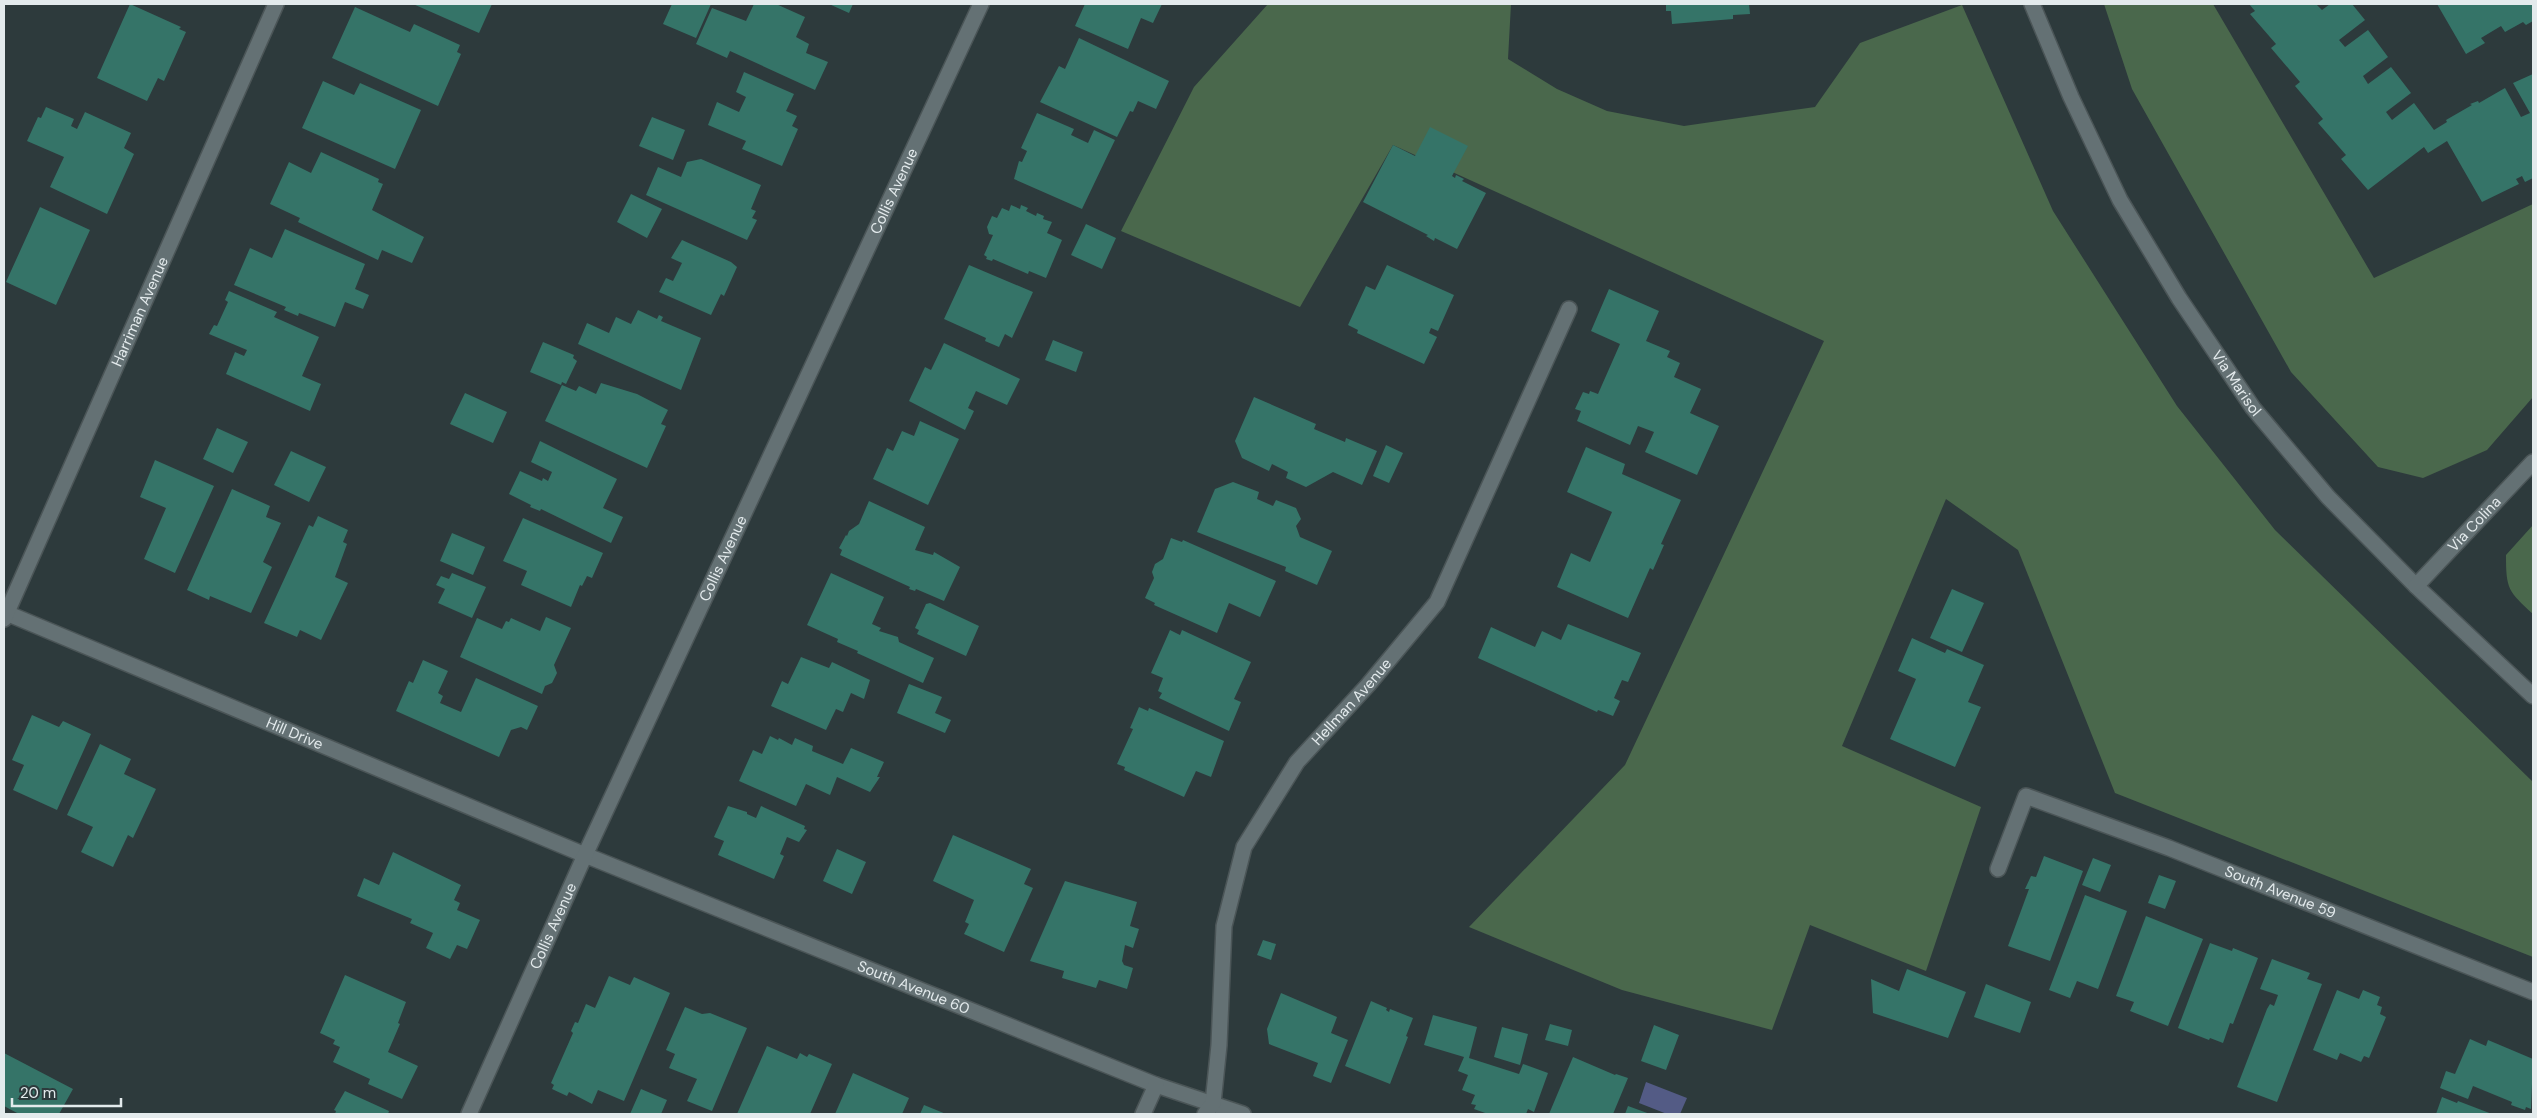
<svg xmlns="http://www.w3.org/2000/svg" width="2537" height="1118" viewBox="0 0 2537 1118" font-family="'DM Sans',sans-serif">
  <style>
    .green { fill: #4a684c }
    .water { fill: #535b85 }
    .building { fill: #357468 }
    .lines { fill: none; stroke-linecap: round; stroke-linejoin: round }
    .minor-casing { stroke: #4b5557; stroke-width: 18 }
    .minor { stroke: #647174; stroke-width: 15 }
    .labels { text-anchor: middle; stroke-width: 4; stroke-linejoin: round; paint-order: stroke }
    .street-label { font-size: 15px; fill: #e3eaec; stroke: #2d3a3c }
  </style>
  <rect width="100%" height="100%" fill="#2d3a3c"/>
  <path class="green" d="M 1268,4 L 1511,4 L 1508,59 L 1557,89 L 1607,111 L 1684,126 L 1815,107 L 1860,43 L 1962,5 L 2053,211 L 2177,406 L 2275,530 L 2533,782 L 2533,957 L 2115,793 L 2018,550 L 1946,499 L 1842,746 L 1981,807 L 1926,971 L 1810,925 L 1772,1030 L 1622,990 L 1469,927 L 1625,765 L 1824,341 L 1393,145 L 1300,307 L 1121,231 L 1194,87 Z
    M 2104,4 L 2213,4 L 2374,278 L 2533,204 L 2533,397 L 2487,450 L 2423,478 L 2378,467 L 2291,372 L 2132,89 Z
    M 2533,525 L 2533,614 C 2508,591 2506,589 2506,555 Z"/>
  <path class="water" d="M 1646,1082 L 1687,1098 L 1680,1114 L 1667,1114 L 1639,1103 Z"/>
  <path class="building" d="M 130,4 L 181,27 L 179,29 L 186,32 L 164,81 L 158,78 L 147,101 L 97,78 Z
    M 413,4 L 492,4 L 479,33 Z
    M 672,4 L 711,4 L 696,38 L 663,24 Z
    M 754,4 L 776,4 L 805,17 L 796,37 L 809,44 L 806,53 L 828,62 L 815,90 L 730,51 L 727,58 L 696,44 L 712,8 L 746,21 Z
    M 829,4 L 853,4 L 849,13 Z
    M 1085,4 L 1162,4 L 1153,23 L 1141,18 L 1128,49 L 1075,26 Z
    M 1666,4 L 1749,4 L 1750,14 L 1733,15 L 1733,19 L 1672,24 L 1671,11 L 1666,11 Z
    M 2249,4 L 2316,4 L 2322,10 L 2330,4 L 2352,4 L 2365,20 L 2339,40 L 2345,47 L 2368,30 L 2388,57 L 2363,76 L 2368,84 L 2391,67 L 2411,93 L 2386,112 L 2392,120 L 2414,103 L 2434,130 L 2447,122 L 2446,120 L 2472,105 L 2470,104 L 2478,101 L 2479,103 L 2505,88 L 2521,117 L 2530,113 L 2513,83 L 2533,74 L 2533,178 L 2525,182 L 2522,176 L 2516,179 L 2519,184 L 2482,202 L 2447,141 L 2428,153 L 2424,147 L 2368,190 L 2341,159 L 2346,155 L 2318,123 L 2323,119 L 2295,86 L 2300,82 L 2271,48 L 2276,44 L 2250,14 L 2255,11 Z
    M 2437,4 L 2533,4 L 2533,21 L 2526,25 L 2523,22 L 2505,32 L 2501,26 L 2481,38 L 2485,43 L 2466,54 Z
    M 355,7 L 410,32 L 414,24 L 460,45 L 457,52 L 461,54 L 438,106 L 332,58 Z
    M 1079,38 L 1169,81 L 1156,109 L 1138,101 L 1133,112 L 1130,111 L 1117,137 L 1040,102 L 1059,66 L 1065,69 Z
    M 744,72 L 794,94 L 786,111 L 797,116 L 792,126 L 798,129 L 782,166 L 742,149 L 746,141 L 708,125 L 717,102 L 739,112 L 746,97 L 736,92 Z
    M 323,81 L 354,95 L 360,83 L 421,110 L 395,169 L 302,128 Z
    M 46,107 L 74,119 L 71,126 L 77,129 L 85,112 L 131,133 L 124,148 L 134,154 L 107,214 L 50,187 L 64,157 L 27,141 L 38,117 L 41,118 Z
    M 1037,113 L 1074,129 L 1071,135 L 1088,143 L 1094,130 L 1115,140 L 1082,209 L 1014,179 L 1019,161 L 1022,162 L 1027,151 L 1021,148 Z
    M 652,117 L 685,130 L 673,160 L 639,146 Z
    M 1430,127 L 1468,146 L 1452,176 L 1455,178 L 1456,175 L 1464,179 L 1462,181 L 1486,193 L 1457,249 L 1435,238 L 1434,241 L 1426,236 L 1428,235 L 1363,202 L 1393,145 L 1415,156 Z
    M 321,152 L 379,179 L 378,182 L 383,184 L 372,210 L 424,237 L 412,263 L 382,250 L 378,260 L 298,222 L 300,218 L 270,204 L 289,162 L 311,173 Z
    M 701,159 L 761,185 L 751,209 L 756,211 L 752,218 L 757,220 L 747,240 L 646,195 L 658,167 L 681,177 L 687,162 Z
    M 631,194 L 662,209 L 647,238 L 617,222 Z
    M 1011,205 L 1020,209 L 1021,205 L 1028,208 L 1026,211 L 1036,216 L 1037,213 L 1044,216 L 1043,219 L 1052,222 L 1047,233 L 1062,240 L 1046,278 L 1029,271 L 1028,274 L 993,259 L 992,261 L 986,259 L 987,257 L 984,255 L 993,235 L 989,234 L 987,227 L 992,216 L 997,218 L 1002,208 L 1009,211 Z
    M 40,207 L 90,230 L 56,305 L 6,282 Z
    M 1086,224 L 1116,238 L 1102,269 L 1071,255 Z
    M 285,229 L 365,264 L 355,289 L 369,295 L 363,309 L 345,302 L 335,327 L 299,313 L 298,316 L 284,310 L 286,307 L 234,285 L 250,248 L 272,258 Z
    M 682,240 L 731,262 L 737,267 L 724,296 L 721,294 L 711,315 L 659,292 L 666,278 L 673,281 L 682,263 L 671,258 Z
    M 969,265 L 1033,292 L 1012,338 L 1005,334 L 999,347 L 985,341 L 986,338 L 944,319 Z
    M 1387,265 L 1454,295 L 1438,331 L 1431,328 L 1429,333 L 1437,337 L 1424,364 L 1357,333 L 1358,330 L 1348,325 L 1366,286 L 1375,290 Z
    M 1609,289 L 1659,311 L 1646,341 L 1670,351 L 1667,357 L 1680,363 L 1674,377 L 1701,389 L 1690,413 L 1719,426 L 1697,475 L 1645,452 L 1654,432 L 1638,426 L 1630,445 L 1577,421 L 1581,411 L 1575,409 L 1583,392 L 1589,394 L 1590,391 L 1598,394 L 1620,344 L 1591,331 Z
    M 229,291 L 277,312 L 274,317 L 319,337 L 302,376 L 321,384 L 310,411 L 226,374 L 235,352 L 244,356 L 247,350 L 209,334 L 214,325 L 217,326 L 228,302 L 225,300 Z
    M 638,310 L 657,319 L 659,315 L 663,317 L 661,321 L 701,338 L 681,390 L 578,344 L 587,323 L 609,333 L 616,317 L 631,324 Z
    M 1053,340 L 1083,352 L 1076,372 L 1045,360 Z
    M 543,342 L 574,355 L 573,358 L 577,361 L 566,384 L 562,382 L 561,385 L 530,372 Z
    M 944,343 L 1020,379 L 1007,405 L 976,391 L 968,408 L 974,411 L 965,430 L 909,401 L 925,367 L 931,370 Z
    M 601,383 L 637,394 L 668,410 L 661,424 L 666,426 L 647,468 L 545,421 L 562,385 L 576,391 L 579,386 L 596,394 Z
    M 465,393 L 507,412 L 493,443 L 450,424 Z
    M 1254,397 L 1316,424 L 1314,429 L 1345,442 L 1346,438 L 1377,451 L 1362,485 L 1333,472 L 1306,487 L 1286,478 L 1288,472 L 1272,464 L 1269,471 L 1242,458 L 1235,441 Z
    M 920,421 L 959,439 L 928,505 L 873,479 L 887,448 L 893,451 L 902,431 L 914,436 Z
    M 217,428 L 248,442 L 233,473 L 203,459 Z
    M 540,441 L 617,479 L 603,508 L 623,517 L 611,543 L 541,509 L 540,511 L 530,507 L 531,505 L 509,494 L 520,471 L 542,481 L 543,478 L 548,481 L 552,472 L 531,462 Z
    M 1386,445 L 1403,453 L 1389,483 L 1373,476 Z
    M 1586,447 L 1625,464 L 1622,474 L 1681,500 L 1661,544 L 1664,545 L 1653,570 L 1650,568 L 1628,618 L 1557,587 L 1571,553 L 1590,562 L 1612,512 L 1567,492 Z
    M 291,451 L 326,467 L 309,502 L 274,485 Z
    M 155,460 L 214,486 L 175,573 L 144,559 L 166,508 L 140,497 Z
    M 1233,482 L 1259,492 L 1257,499 L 1273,506 L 1276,500 L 1296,508 L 1301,519 L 1296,526 L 1300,537 L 1332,551 L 1317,585 L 1285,571 L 1286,567 L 1197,532 L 1215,489 Z
    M 232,489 L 270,506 L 266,517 L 281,523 L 263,562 L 272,567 L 251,613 L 210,596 L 209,600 L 187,590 Z
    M 869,501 L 925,527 L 915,550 L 933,555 L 934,552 L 960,567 L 944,601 L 916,589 L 915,591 L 909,589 L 910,587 L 840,555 L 842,550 L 839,548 L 846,535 L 847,536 L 849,531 L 859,524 Z
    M 318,516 L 348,530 L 343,542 L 347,544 L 335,577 L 348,583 L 321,640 L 300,630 L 297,637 L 264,623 L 309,525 L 313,527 Z
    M 523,518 L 603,553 L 592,578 L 587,576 L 582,586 L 580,585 L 571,607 L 521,585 L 527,571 L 503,561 Z
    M 452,533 L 485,547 L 473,575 L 440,561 Z
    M 1171,538 L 1182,542 L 1183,540 L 1276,581 L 1260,617 L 1229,603 L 1217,633 L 1154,605 L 1155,603 L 1145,598 L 1154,578 L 1152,572 L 1155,564 L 1163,559 Z
    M 452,573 L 486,587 L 472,618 L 438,603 L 445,589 L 436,585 L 441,576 L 449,579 Z
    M 831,573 L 884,597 L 872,624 L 881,628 L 879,631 L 898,637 L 899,642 L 934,658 L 923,683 L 857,653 L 858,651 L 837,642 L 838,639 L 807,625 Z
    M 1952,589 L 1984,603 L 1962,652 L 1930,638 Z
    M 930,603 L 979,626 L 966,656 L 917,634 L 919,630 L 915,628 L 926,604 Z
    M 546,617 L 571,628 L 554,665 L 557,673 L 552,683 L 545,686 L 542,694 L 460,657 L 477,618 L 502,629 L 506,621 L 509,622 L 511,618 L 540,631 Z
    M 1568,624 L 1641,653 L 1628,682 L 1622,680 L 1614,698 L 1620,701 L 1613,716 L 1598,710 L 1597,712 L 1478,658 L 1491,627 L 1535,647 L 1542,631 L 1561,640 Z
    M 1170,630 L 1180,635 L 1182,630 L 1251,662 L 1234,699 L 1241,702 L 1229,731 L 1159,698 L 1162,693 L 1158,691 L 1163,678 L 1151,673 Z
    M 1912,638 L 1945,653 L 1947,649 L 1984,665 L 1968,702 L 1981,707 L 1955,767 L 1890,739 L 1916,679 L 1898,671 Z
    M 801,657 L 829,668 L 832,662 L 870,680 L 864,699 L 851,693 L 843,712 L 836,709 L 826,730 L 771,706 L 782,681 L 788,684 Z
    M 423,660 L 448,671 L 438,693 L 443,696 L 440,703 L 461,712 L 476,678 L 538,706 L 527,730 L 521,727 L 511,730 L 499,757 L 396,711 L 409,681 L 413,683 Z
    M 909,684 L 942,697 L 935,713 L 951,720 L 945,733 L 897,713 Z
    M 1139,707 L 1148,711 L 1149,708 L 1224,741 L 1211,777 L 1196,771 L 1184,797 L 1124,770 L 1125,767 L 1117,764 L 1133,729 L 1130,728 Z
    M 32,715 L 59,727 L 63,721 L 91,734 L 57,810 L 13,790 L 24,765 L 12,760 Z
    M 770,736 L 778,740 L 779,738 L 792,745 L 795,738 L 813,746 L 812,751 L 843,764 L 851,748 L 884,762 L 877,777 L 880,777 L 870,792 L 837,777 L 830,795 L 806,784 L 796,806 L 739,781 L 753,750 L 762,754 Z
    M 100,744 L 131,759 L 124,774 L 156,789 L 133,838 L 128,835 L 113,867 L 81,852 L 93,827 L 67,815 Z
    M 728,806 L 747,812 L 747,814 L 756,818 L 761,806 L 805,826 L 804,829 L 807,830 L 799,842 L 787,837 L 780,854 L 784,856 L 774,879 L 718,855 L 724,841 L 714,837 Z
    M 953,835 L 1031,869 L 1024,884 L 1033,888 L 1004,952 L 964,934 L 969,924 L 965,922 L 974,900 L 933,881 Z
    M 837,849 L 866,862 L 852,894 L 823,881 Z
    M 393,852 L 461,885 L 454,900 L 460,903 L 457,910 L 480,920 L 467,949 L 457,945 L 450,959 L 426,948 L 433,933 L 410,923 L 412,919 L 357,896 L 364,878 L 379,885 Z
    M 2044,856 L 2083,871 L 2050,961 L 2008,946 L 2029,889 L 2025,889 L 2031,876 L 2036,877 Z
    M 2093,858 L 2111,865 L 2100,892 L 2082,885 Z
    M 2159,875 L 2176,881 L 2165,909 L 2148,903 Z
    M 1065,881 L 1137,902 L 1130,926 L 1139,929 L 1133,948 L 1125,945 L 1122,961 L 1124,965 L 1133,968 L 1127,989 L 1099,980 L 1096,988 L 1062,978 L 1064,971 L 1030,961 Z
    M 2085,895 L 2127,911 L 2098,989 L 2077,981 L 2070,998 L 2049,990 Z
    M 2146,916 L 2203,939 L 2168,1026 L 2130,1011 L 2134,1002 L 2116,996 Z
    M 1263,940 L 1276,944 L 1271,960 L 1257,955 Z
    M 2210,943 L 2232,951 L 2233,948 L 2258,958 L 2233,1024 L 2230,1023 L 2223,1043 L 2210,1038 L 2209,1040 L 2178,1028 Z
    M 2272,959 L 2310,973 L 2307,979 L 2322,984 L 2277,1102 L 2237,1087 L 2267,1009 L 2270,1004 L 2274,1006 L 2278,995 L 2260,989 Z
    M 1907,969 L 1966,992 L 1948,1038 L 1873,1013 L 1871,979 L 1899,991 Z
    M 345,975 L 406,1002 L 398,1023 L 400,1024 L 388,1052 L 418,1066 L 402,1099 L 368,1084 L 370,1079 L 333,1062 L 340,1047 L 333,1044 L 335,1040 L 320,1033 Z
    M 609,976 L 630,985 L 634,977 L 670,993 L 624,1101 L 598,1090 L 592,1104 L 569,1092 L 567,1096 L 552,1089 L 554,1085 L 551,1083 L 573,1033 L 571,1031 L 575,1022 L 578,1023 L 586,1004 L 595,1008 Z
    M 1986,984 L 2031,1002 L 2020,1033 L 1974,1017 Z
    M 2337,990 L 2359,999 L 2363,990 L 2380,997 L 2377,1005 L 2382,1007 L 2380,1014 L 2386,1017 L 2369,1058 L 2364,1056 L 2361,1062 L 2340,1053 L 2337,1060 L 2313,1050 Z
    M 1281,993 L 1337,1017 L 1331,1033 L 1348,1040 L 1331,1083 L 1313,1076 L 1318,1063 L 1269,1044 L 1267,1029 Z
    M 1371,1001 L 1387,1008 L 1386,1010 L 1389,1012 L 1390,1009 L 1413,1018 L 1406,1036 L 1408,1037 L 1390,1084 L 1345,1066 Z
    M 685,1007 L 702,1014 L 710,1013 L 747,1028 L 712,1111 L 687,1101 L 697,1079 L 669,1068 L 675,1054 L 666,1050 Z
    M 1433,1015 L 1477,1027 L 1469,1058 L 1519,1074 L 1523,1064 L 1548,1073 L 1534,1112 L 1528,1109 L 1526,1114 L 1488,1114 L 1474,1109 L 1476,1105 L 1471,1104 L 1475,1095 L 1462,1090 L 1468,1075 L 1458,1071 L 1464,1057 L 1424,1045 Z
    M 1550,1024 L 1572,1030 L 1568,1046 L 1545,1040 Z
    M 1654,1025 L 1679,1035 L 1666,1070 L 1641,1061 Z
    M 1502,1027 L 1528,1034 L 1520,1065 L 1494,1057 Z
    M 2470,1039 L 2486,1046 L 2488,1040 L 2533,1059 L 2531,1109 L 2526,1107 L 2525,1110 L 2511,1105 L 2512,1102 L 2473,1086 L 2468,1099 L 2440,1088 L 2446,1071 L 2455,1074 Z
    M 767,1046 L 797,1059 L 800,1053 L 807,1057 L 809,1054 L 832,1064 L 810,1114 L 737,1114 Z
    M 4,1053 L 73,1089 L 59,1114 L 19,1114 L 4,1106 Z
    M 1573,1057 L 1615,1075 L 1616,1074 L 1628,1078 L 1613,1114 L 1549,1114 Z
    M 853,1073 L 909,1098 L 902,1114 L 835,1114 Z
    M 641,1089 L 667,1100 L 661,1114 L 630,1114 Z
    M 345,1091 L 389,1111 L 388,1114 L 335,1114 L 336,1111 L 334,1110 Z
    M 2442,1097 L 2457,1103 L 2458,1101 L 2492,1114 L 2436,1114 Z
    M 924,1105 L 946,1114 L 920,1114 Z
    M 1628,1106 L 1650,1114 L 1625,1114 Z"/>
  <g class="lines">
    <defs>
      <g id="minor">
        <path id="s1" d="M 2032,4 L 2071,97 L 2120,200 L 2179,298 L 2253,408 L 2328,497 L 2416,586 L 2533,696"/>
        <path id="s2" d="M 2416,586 L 2533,462"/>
        <path id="s3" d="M 4,612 L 585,855 L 1156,1085 L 1243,1114"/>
        <path id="s4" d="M 4,619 L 276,4"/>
        <path id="s5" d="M 1998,869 L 2026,796 L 2169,848 L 2533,992"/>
        <path id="s6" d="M 469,1114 L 585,855 L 981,4"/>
        <path d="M 1143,1114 L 1156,1085"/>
        <path id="s7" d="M 1205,1114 L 1213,1103 L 1219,1045 L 1224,926 L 1244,847 L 1297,762 L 1368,685 L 1437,602 L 1569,309"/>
      </g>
    </defs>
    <use href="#minor" class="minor-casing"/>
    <use href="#minor" class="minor"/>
  </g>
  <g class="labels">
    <g class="street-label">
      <text dy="5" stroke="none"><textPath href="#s6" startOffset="1016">Collis Avenue</textPath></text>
      <text dy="5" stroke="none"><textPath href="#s4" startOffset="336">Harriman Avenue</textPath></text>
      <text dy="5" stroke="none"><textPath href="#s1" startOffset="432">Via Marisol</textPath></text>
      <text dy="5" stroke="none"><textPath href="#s2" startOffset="85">Via Colina</textPath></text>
      <text dy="5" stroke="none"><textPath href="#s6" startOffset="611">Collis Avenue</textPath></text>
      <text dy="5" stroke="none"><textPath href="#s7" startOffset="454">Hellman Avenue</textPath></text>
      <text dy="5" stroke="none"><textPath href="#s3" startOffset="315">Hill Drive</textPath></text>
      <text dy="5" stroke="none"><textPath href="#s5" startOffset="350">South Avenue 59</textPath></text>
      <text dy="5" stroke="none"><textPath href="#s6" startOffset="206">Collis Avenue</textPath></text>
      <text dy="5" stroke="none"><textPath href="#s3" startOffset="984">South Avenue 60</textPath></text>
    </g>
  </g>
  <rect width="2537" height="1118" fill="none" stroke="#e3eaec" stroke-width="10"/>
  <path d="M12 1098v8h109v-8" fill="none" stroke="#e3eaec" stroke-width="2.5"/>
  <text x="20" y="1098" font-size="15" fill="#e3eaec" stroke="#2d3a3c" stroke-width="4" paint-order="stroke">20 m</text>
</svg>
